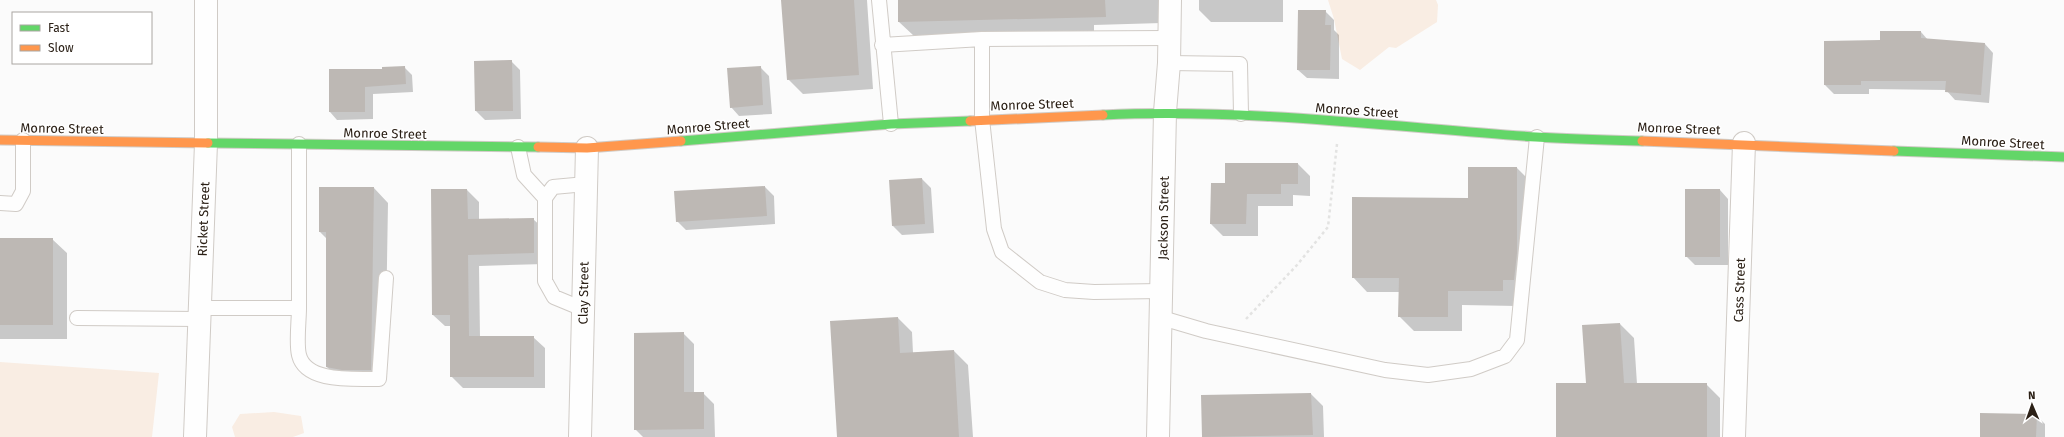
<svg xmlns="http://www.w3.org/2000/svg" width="2064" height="437" viewBox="0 0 2064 437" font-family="'Fira Sans',sans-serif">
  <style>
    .green { fill: #f9ede3 }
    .shadow { fill: #0003 }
    .building { fill: #bdb8b4 }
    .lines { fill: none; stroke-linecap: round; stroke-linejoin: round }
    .lane-casing { stroke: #d0cbc6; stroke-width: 16 }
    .street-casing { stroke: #d0cbc6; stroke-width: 24 }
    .fast-casing { stroke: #d0cbc6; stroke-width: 11 }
    .slow-casing { stroke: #d0cbc6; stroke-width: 11 }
    .path { stroke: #e3e3e2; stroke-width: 2.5; stroke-dasharray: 3 3; stroke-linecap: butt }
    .lane { stroke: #fefefe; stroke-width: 14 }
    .street { stroke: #fefefe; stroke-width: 22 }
    .fast { stroke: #63d668; stroke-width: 9 }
    .slow { stroke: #ff974d; stroke-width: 9 }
    .labels { text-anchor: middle; stroke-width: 3; stroke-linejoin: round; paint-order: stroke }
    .street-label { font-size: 13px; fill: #2b2016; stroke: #fff }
  </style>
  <rect width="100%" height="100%" fill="#fbfbfb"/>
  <path class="green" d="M 1328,0 L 1436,0 L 1438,5 L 1437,22 L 1396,48 L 1389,47 L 1360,70 L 1342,59 L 1334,19 Z
    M 0,362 L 159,373 L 152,437 L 0,437 Z
    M 274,412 L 301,416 L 304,433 L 293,437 L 235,437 L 232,427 L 240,414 Z"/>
  <path class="shadow" d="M 782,0 L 867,0 L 873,89 L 803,94 L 788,79 Z
    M 899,0 L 1161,0 L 1162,23 L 1094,25 L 1094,32 L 914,36 L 899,22 Z
    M 1199,0 L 1283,0 L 1283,22 L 1211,22 L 1199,10 Z
    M 1325,11 L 1334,20 L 1334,30 L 1339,35 L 1339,79 L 1307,78 L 1298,70 Z
    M 1921,32 L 1928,40 L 1985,44 L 1993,53 L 1989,103 L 1955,100 L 1946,90 L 1869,89 L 1869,94 L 1834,94 L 1825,85 L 1825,42 L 1881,41 Z
    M 511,61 L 520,70 L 521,119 L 485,120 L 476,111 L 475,62 Z
    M 404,67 L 412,75 L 413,92 L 373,94 L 373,119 L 337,120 L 330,112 L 383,70 Z
    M 760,67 L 769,76 L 772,114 L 739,116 L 731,107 Z
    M 1298,164 L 1310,176 L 1310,196 L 1293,195 L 1293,206 L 1258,206 L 1258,236 L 1223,236 L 1211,224 L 1226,184 Z
    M 1469,168 L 1517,168 L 1532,183 L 1517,306 L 1462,305 L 1462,331 L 1414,331 L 1399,316 L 1400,292 L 1367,292 L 1353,277 L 1469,199 Z
    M 922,179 L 931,188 L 934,233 L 902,235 L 893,226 Z
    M 765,187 L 774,196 L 775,224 L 686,230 L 677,221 Z
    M 374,188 L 388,203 L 385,384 L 357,384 L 341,381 L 327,367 L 327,239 L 320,232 Z
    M 467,190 L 479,202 L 479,220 L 533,219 L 545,230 L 545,264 L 479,266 L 480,337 L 533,337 L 545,348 L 545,388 L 463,388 L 451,376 L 451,326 L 445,326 L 433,315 Z
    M 1720,190 L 1728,199 L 1728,265 L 1695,265 L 1686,256 Z
    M 0,239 L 52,239 L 67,253 L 67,339 L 0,339 Z
    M 898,318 L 912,332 L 913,353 L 954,351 L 968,365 L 973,437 L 838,437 Z
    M 1620,324 L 1634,338 L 1637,384 L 1706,384 L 1720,398 L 1720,437 L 1557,437 Z
    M 683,333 L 694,344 L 694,393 L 703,393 L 714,404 L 715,437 L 643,437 L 635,429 Z
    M 1311,394 L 1323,406 L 1324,437 L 1203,437 L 1202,396 Z
    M 2036,415 L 2045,424 L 2045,437 L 1981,437 Z"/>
  <path class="building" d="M 781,0 L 854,0 L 859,75 L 787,80 Z
    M 898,0 L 1105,0 L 1106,17 L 898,22 Z
    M 1298,10 L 1326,10 L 1325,25 L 1331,25 L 1330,70 L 1297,70 Z
    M 1880,31 L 1921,31 L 1921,38 L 1985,43 L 1981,95 L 1945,92 L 1946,81 L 1861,81 L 1861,85 L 1824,85 L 1824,41 L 1880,40 Z
    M 512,60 L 513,111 L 475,111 L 474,61 Z
    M 405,66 L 406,84 L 365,87 L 365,112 L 329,112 L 329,69 L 382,69 L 382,67 Z
    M 761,66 L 763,105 L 730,108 L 727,68 Z
    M 1225,163 L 1298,163 L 1298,184 L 1281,184 L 1281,194 L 1247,194 L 1246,224 L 1210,224 L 1211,183 L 1225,183 Z
    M 1468,167 L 1517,167 L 1517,253 L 1514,280 L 1503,280 L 1503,291 L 1448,291 L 1448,317 L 1398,317 L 1399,278 L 1352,278 L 1352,197 L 1468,198 Z
    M 922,178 L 925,224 L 892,226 L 889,180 Z
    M 765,186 L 767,216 L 676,222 L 674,191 Z
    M 319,187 L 374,187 L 371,370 L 342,370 L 326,367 L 326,232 L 319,232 Z
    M 431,189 L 467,189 L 468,219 L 534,218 L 534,253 L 468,255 L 469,336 L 534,336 L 534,377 L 450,377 L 450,315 L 432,315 Z
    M 1685,189 L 1720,189 L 1720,257 L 1685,257 Z
    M 0,238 L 53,238 L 53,325 L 0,325 Z
    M 898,317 L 900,353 L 954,350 L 959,437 L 837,437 L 830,321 Z
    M 1620,323 L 1624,383 L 1707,383 L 1707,437 L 1556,437 L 1556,383 L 1586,383 L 1582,325 Z
    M 684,332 L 684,392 L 704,392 L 704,429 L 634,430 L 634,333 Z
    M 1311,393 L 1313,435 L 1202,437 L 1201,395 Z
    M 1980,413 L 2037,414 L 2036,437 L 1980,437 Z"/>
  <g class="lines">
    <defs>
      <path id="lane" d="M 879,0 L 891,124
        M 982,39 L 982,119 L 994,229 L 1002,252 L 1040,282 L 1065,290 L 1094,292 L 1161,291
        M 882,45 L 982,39 L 1169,38
        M 1169,63 L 1240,64 L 1241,114
        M 518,147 L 524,175 L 545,198
        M 0,203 L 16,204 L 23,191 L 23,140
        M 200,308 L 299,308 L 299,144
        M 299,308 C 299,321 296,343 299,355 C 306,384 357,378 379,379 L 386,278
        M 583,309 L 554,297 L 545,281 L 545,198 L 553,187 L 586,184
        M 77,318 L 199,319
        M 1162,318 L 1206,331 L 1385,370 L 1428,375 L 1471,369 L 1505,356 L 1517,340 L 1537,137"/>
      <path id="street" d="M 195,437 L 206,143 L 206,0
        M 580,437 L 587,148
        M 1158,437 L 1165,112 L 1169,63 L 1170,0
        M 1734,437 L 1744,143"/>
      <path id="fast" d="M 1103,115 C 1248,108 1392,127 1536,137 C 1571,139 1607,140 1642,141
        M 681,141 L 891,124 L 970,121
        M 208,143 L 538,147
        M 1894,151 L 2064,157"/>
      <path id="slow" d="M 970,121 L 1103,115
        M 0,140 L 208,143
        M 1642,141 L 1894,151
        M 538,147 L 587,148 L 681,141"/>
    </defs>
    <use href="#lane" class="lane-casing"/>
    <use href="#street" class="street-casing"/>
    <use href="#fast" class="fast-casing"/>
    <use href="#slow" class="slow-casing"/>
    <path class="path" d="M 1246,319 L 1297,265 L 1328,227 L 1337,144"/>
    <use href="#lane" class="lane"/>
    <use href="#street" class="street"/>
    <use href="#fast" class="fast"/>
    <use href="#slow" class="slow"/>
  </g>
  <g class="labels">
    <g class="street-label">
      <text transform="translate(1032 104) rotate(-2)" y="5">Monroe Street</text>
      <text transform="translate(1357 110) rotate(4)" y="5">Monroe Street</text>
      <text transform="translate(708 126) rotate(-5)" y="5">Monroe Street</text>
      <text transform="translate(62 128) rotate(1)" y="5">Monroe Street</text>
      <text transform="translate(1679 128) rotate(2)" y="5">Monroe Street</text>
      <text transform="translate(385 133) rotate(1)" y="5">Monroe Street</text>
      <text transform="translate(2003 142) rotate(3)" y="5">Monroe Street</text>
      <text transform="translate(1163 218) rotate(-89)" y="5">Jackson Street</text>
      <text transform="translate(203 219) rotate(-88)" y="5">Ricket Street</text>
      <text transform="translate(1739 290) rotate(-88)" y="5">Cass Street</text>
      <text transform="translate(583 293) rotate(-89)" y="5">Clay Street</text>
    </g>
  </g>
  <rect x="12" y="12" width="140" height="52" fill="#ffffff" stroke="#aaa6a2"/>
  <rect x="20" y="25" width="20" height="6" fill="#63d668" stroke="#aaa6a2"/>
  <text x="48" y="32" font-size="12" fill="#2b2016">Fast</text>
  <rect x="20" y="45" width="20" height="6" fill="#ff974d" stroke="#aaa6a2"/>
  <text x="48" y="52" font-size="12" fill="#2b2016">Slow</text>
  <g transform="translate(2032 405) rotate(358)" stroke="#ffffff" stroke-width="3" paint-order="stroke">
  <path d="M0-3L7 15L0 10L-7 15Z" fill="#2b2016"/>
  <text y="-6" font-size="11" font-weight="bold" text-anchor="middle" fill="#2b2016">N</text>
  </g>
</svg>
